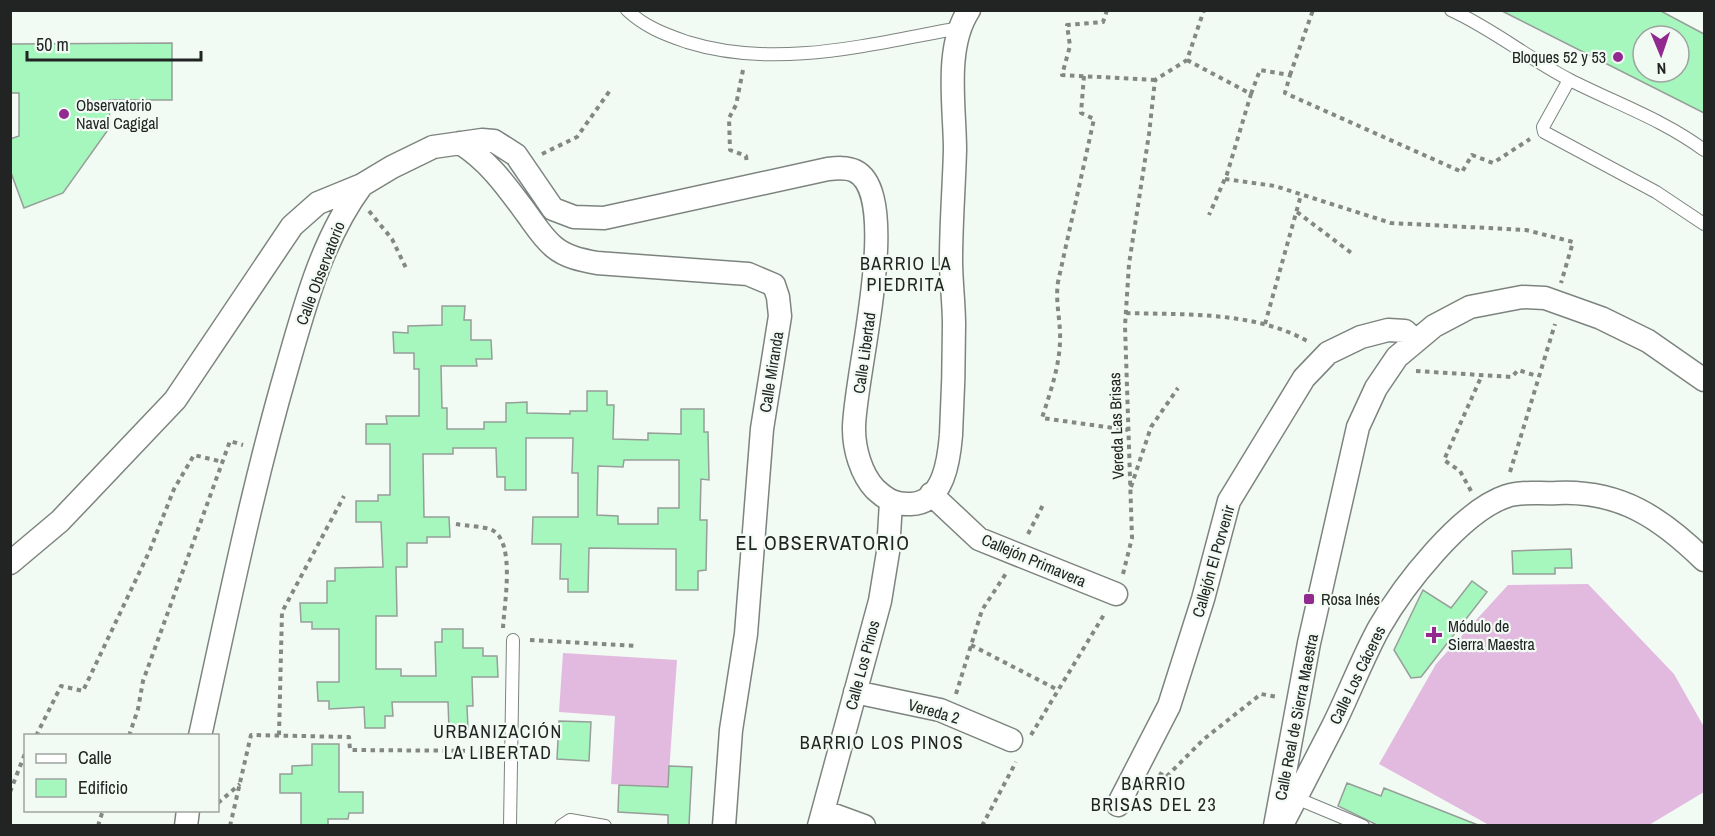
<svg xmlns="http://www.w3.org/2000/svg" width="1715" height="836" viewBox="0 0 1715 836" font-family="'Archivo Narrow',sans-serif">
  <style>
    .pitch { fill: #e3badf }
    .building { fill: #a6f7be; stroke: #979e99; stroke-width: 1.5; fill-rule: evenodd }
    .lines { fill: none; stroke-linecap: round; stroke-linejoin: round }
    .lane-casing { stroke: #7d847f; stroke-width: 14 }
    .street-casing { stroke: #7d847f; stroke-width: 25 }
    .path { stroke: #838885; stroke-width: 4; stroke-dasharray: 4.5 4.5; stroke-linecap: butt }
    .lane { stroke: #fff; stroke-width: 12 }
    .street { stroke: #fff; stroke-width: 22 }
    .poi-dot { fill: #91298e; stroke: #f2faf4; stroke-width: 2 }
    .labels { text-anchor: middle; stroke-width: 4.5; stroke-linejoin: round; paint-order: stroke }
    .poi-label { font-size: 16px; fill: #212422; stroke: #f2faf4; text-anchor: start }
    .street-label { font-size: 16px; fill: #212422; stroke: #f2faf4 }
    .neighbourhood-label { font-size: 18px; letter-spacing: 1.5px; fill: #212422; stroke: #f2faf4 }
    .quarter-label { font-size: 20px; letter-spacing: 1.5px; fill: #212422; stroke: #f2faf4 }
  </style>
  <rect width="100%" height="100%" fill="#f2faf4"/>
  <path class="pitch" d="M 1588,584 L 1674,674 L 1704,727 L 1704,792 L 1649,825 L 1489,825 L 1379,764 L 1436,664 L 1508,585 Z
    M 563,653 L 677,660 L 668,787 L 611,784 L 615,716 L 559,712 Z"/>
  <path class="building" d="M 1500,10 L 1659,10 L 1704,34 L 1704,113 ZM 1643,36 L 1679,36 L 1679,72 L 1643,72 Z
    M 172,43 L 172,100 L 109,100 L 110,127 L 63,193 L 24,208 L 10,170 L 10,139 L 19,136 L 19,93 L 10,93 L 10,44 Z
    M 442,306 L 465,306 L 464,320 L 471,320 L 471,340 L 491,340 L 492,359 L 476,359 L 477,366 L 441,366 L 442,408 L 447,408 L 447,429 L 484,429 L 484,422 L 506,422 L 506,403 L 527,402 L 527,413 L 570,414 L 570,411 L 587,411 L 587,391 L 607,391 L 607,405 L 614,405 L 613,439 L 648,440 L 648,433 L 681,434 L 681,409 L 704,409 L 704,432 L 708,432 L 709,480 L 701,479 L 700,520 L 707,520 L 706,570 L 698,571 L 698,590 L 676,590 L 676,549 L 589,548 L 588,592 L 568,592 L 568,579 L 560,579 L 561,544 L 532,544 L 533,517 L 578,517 L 578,473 L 572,473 L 573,438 L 526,438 L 526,490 L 505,490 L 505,477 L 497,477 L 496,448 L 453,448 L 453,454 L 423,454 L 424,517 L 449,517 L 450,537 L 427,537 L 427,543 L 407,543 L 407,567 L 396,567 L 397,616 L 376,616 L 376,669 L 401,669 L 401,676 L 436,676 L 435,642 L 442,642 L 442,629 L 463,629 L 463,648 L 483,648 L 483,656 L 497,656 L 498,677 L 472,677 L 473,706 L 467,706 L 468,729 L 449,729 L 448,702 L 392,702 L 393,716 L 385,716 L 385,728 L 365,728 L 364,707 L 329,709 L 329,701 L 318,701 L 317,682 L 339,682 L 339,629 L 312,629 L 312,622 L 301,622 L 300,603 L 327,603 L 327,581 L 335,581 L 335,568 L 383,567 L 381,522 L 356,522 L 356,501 L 378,501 L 378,495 L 390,495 L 390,444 L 366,444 L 366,424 L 387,424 L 386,416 L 419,416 L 419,369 L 414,369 L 414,353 L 394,353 L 393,332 L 408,333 L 408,326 L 442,325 ZM 624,460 L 679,460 L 679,508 L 658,508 L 658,524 L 618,524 L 618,516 L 597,515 L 598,466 L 623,467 Z
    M 1571,549 L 1572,568 L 1555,568 L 1555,574 L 1513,574 L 1512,551 Z
    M 1472,581 L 1487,592 L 1421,677 L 1411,678 L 1394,650 L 1423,590 L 1451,608 Z
    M 559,721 L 591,722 L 589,761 L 557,759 Z
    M 312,744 L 339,744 L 339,792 L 363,792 L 363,813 L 349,813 L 348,819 L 328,819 L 328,825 L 301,825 L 301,793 L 280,793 L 280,774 L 292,774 L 292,766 L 312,765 Z
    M 669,766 L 692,767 L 689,825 L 668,825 L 668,815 L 618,812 L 619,785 L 668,787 Z
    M 1347,783 L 1381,796 L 1384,788 L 1478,825 L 1377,825 L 1338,806 Z"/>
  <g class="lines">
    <defs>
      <path id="lane" d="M 627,10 C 645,27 664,34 687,42 C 777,70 870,44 960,28
        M 1451,10 C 1493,29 1529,59 1570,80 C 1615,103 1664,120 1704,150
        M 1569,80 L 1543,127 L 1544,132 L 1656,192 L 1704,224
        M 1296,798 L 1363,826
        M 510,826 L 513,640
        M 561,826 L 570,820 L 605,826"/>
      <path id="street" d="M 460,143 C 489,161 507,187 527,214 C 535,225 543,238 554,247 C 566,257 581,260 597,263 L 748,274 L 774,285 L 778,297 L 780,316 L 762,429 L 746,634 L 731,730 L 724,826
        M 931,494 L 979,539 L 1116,594
        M 10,563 L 60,521 L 175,400 L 292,226 L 318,203 L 362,185 L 392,167 L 433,147 L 482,140 L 494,141 L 516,155 L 553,209 L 574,217 L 604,218 L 828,169 C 837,168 847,167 855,171 C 904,195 853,382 854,429 C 854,449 861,474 875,489 C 887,500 895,505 911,504 C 944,503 949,459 951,435 C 953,398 954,361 954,325 C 954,303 951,282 951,260 C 951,224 954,187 955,150 C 955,107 944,48 969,10
        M 855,692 L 940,710 L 1011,740
        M 200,736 C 227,613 252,489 287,368 C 305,305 322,239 362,185
        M 1118,805 L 1169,706 L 1203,599 L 1229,501 L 1304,378 L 1328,353 L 1361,337 L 1388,330 L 1405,331 L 1415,340
        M 823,811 L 864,826
        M 1285,819 C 1301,788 1317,757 1333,726 C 1349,694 1362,659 1379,628 C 1403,586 1461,511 1507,496 C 1521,491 1542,494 1557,493 C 1620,490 1661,518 1704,560
        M 186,826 L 188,810
        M 819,826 L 880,601 L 888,552 L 891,502
        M 1275,826 L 1309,643 L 1358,427 L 1376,388 L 1397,357 L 1434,326 L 1470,307 L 1522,297 L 1545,298 L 1601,318 L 1648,341 L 1704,380"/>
    </defs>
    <use href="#lane" class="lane-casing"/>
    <use href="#street" class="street-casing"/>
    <path class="path" d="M 1107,10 L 1103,22 L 1067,25 L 1070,46 L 1062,75 L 1155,80
      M 1187,60 L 1251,94 L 1227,174 L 1209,215
      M 743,70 L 736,105 L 729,118 L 730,150 L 746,156 L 747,164
      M 1290,75 L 1313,10
      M 1084,76 L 1081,113 L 1094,119 L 1058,282 C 1055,303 1061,321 1060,342 C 1059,368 1050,393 1042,418 L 1128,430
      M 1251,94 L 1260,70 L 1290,75 L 1285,93 L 1462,172 L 1472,155 L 1493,163 L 1530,139
      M 542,154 L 577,137 L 611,89
      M 1225,179 L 1275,186 L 1391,223 L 1526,230 L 1573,242 L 1561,283
      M 369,211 L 392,239 L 406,268
      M 1297,212 L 1354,255
      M 1126,313 C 1188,315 1254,311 1309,342
      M 1265,324 L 1301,195
      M 1416,371 L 1512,377 L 1518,370 L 1537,376
      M 1510,472 L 1555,324
      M 1131,487 L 1151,427 L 1178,388
      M 1471,491 L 1460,471 L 1444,460 L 1482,375
      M 456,524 C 466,526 483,526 492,530 C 516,542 504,605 503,628
      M 1028,534 L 1044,503
      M 1123,574 L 1132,538 L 1125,326 L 1129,264 L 1149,134 L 1155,80 L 1187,60 L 1204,10
      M 530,640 L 637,646
      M 971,645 L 1058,690
      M 956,694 L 982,610 L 1007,572
      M 279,735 L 282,612 L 344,496
      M 1031,735 L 1105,613
      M 36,736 L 61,686 L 83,691 L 150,550 L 174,489 L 194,455 L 223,462
      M 129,736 L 138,709 L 143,681 L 230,441 L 243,445
      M 1159,773 L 1166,777 L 1204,739 L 1261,694 L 1278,697
      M 10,792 L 26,751
      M 218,803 L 240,784
      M 98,826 L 103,810
      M 230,826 L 251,735 L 349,737 L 350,750 L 496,751
      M 982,826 L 1016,762"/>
    <use href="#lane" class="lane"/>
    <use href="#street" class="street"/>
  </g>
  <g class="poi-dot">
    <circle cx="1618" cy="57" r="6"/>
    <circle cx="64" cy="114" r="6"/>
    <rect x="1303" y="593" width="12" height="12" rx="3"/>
    <path d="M1431 626h6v6h6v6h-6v6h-6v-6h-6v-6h6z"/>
  </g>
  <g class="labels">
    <g class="poi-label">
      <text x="1606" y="63" text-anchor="end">Bloques 52 y 53</text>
      <text x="76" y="111">Observatorio<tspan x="76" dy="18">Naval Cagigal</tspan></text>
      <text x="1321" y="605">Rosa Inés</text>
      <text x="1448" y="632">Módulo de<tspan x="1448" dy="18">Sierra Maestra</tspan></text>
    </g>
    <g class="street-label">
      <text transform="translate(320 273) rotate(-69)" y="6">Calle Observatorio</text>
      <text transform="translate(864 353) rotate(-82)" y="6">Calle Libertad</text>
      <text transform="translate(771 372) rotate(-81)" y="6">Calle Miranda</text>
      <text transform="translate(1116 426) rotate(-92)" y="6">Vereda Las Brisas</text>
      <text transform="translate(1034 560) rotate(23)" y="6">Callejón Primavera</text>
      <text transform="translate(1213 561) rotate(-74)" y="6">Callejón El Porvenir</text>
      <text transform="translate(862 665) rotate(-75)" y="6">Calle Los Pinos</text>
      <text transform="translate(1357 675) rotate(-64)" y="6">Calle Los Cáceres</text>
      <text transform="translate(934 711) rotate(16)" y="6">Vereda 2</text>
      <text transform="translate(1296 717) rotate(-79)" y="6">Calle Real de Sierra Maestra</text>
    </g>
    <g class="neighbourhood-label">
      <text x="906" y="270">BARRIO LA<tspan x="906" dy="21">PIEDRITA</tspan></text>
      <text x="498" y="738">URBANIZACIÓN<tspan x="498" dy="21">LA LIBERTAD</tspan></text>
      <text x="882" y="749">BARRIO LOS PINOS</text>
      <text x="1154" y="790">BARRIO<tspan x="1154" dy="21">BRISAS DEL 23</tspan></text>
    </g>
    <g class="quarter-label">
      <text x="823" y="550">EL OBSERVATORIO</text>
    </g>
  </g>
  <rect width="1715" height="836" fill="none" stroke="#212422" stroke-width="24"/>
  <rect x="24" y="734" width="195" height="78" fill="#f2faf4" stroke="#9ea4a0" stroke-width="1.5"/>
  <rect x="36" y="754" width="30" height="9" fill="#ffffff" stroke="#9ea4a0" stroke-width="1.5"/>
  <text x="78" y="764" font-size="18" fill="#212422">Calle</text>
  <rect x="36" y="779" width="30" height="18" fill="#a6f7be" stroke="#9ea4a0" stroke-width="1.5"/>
  <text x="78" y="794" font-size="18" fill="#212422">Edificio</text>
  <g transform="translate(1661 54) rotate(178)"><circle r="28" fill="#f2faf4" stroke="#9ea4a0" stroke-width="1.5"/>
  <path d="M0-4.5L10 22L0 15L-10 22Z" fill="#91298e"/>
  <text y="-9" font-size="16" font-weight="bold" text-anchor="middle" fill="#212422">N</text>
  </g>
  <path d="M27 51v9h174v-9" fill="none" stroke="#212422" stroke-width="3"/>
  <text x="36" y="51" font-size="18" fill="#212422" stroke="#f2faf4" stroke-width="4.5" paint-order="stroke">50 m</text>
</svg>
